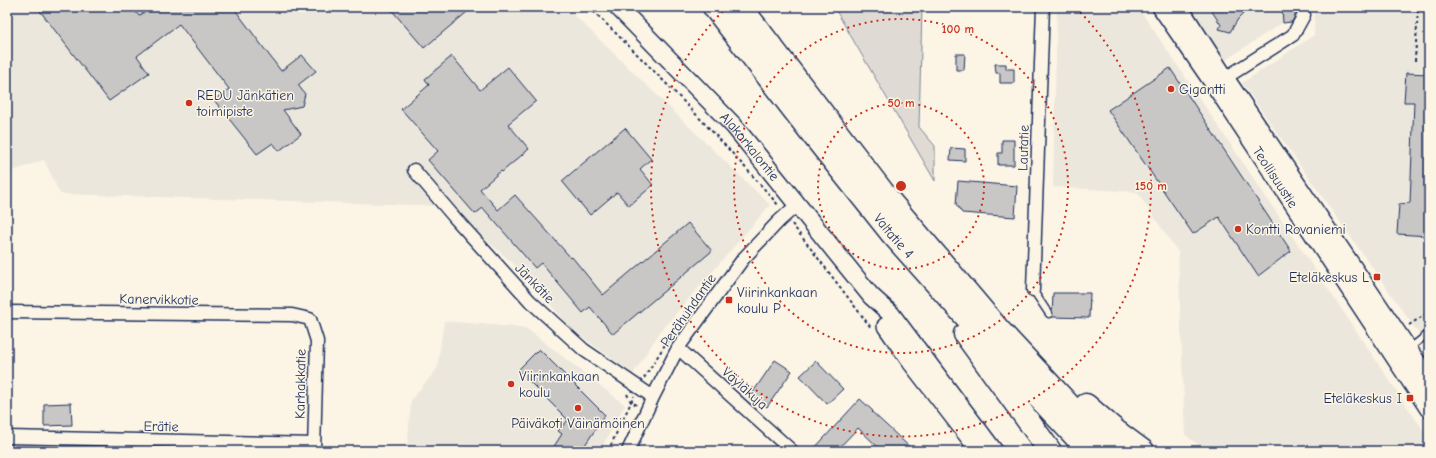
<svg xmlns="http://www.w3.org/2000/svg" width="1436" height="458" viewBox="0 0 1436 458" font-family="'Comic Neue',sans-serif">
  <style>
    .built { fill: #ece7dc }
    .green { fill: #dfdbd4; stroke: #7d8599 }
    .building { fill: #c8c7c6; stroke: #1b2f5e }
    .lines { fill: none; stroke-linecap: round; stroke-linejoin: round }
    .lane-casing { stroke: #1b2f5e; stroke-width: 9 }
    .street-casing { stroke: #1b2f5e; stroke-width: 15 }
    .secondary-casing { stroke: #1b2f5e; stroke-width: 20 }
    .highway-casing { stroke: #1b2f5e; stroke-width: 25 }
    .path { stroke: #1b2f5e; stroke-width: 2; stroke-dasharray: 3 3; stroke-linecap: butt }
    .lane { stroke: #fcf5e5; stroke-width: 6 }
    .street { stroke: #fcf5e5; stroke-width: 12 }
    .secondary { stroke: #fcf5e5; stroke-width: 17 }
    .highway { stroke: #fcf5e5; stroke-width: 22 }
    .ring { fill: none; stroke: #c8321e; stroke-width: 2; stroke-dasharray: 2 4 }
    .poi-dot { fill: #c8321e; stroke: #fcf5e5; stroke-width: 1.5 }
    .labels { text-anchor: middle; stroke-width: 3; stroke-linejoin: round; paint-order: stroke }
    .poi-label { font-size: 14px; fill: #1b2f5e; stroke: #fcf5e5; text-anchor: start }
    .street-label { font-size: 14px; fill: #1b2f5e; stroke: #fcf5e5 }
    .centre { fill: #c8321e; stroke: #fcf5e5; stroke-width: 2 }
    .ring-label { font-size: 12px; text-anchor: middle; font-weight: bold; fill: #c8321e; stroke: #fcf5e5; stroke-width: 3; stroke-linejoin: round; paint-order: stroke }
  </style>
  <rect width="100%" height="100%" fill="#fcf5e5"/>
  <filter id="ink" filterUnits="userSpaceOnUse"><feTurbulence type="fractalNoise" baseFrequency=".025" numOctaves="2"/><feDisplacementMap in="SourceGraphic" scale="8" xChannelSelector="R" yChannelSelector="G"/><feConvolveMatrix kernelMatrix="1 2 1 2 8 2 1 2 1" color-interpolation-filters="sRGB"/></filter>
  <g filter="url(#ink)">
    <path class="built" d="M 7,7 L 566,7 L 770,205 L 660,332 L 633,374 L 574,331 L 515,265 L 447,206 L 60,194 L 44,160 L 7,173 Z
      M 1057,7 L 1138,7 L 1429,439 L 1429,451 L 1207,451 L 1185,435 L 1178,252 L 1137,192 L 1053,187 Z
      M 1188,7 L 1299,7 L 1299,12 L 1224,61 Z
      M 1315,7 L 1429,7 L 1429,348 L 1242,83 L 1314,35 Z
      M 444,321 L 526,328 L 625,405 L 600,451 L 407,451 L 411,400 L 437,369 Z"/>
    <path class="green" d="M 834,7 L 922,7 L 919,127 L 935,146 L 935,181 Z"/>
    <path class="building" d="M 37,7 L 132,7 L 139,16 L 152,7 L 233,7 L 281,71 L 302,55 L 316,71 L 298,85 L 305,94 L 302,106 L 283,110 L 301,134 L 279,151 L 273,143 L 257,154 L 214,100 L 229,89 L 179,24 L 137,56 L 149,73 L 109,101 Z
      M 389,7 L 473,7 L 424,48 Z
      M 1209,7 L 1250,7 L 1238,19 L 1230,32 L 1219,29 L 1221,25 Z
      M 1282,7 L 1295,7 L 1295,16 L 1292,22 L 1283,23 Z
      M 956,54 L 965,54 L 964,70 L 956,70 Z
      M 452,56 L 480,90 L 508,67 L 536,101 L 508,124 L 529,149 L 502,172 L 501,171 L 480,189 L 498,210 L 515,195 L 571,258 L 572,257 L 603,295 L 688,223 L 712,251 L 613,334 L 590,307 L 583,313 L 541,263 L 535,268 L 483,208 L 475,214 L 428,160 L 438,151 L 401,109 L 429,85 L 425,79 Z
      M 995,64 L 1006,64 L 1006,69 L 1014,69 L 1014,83 L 1000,83 L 1000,73 L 996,73 Z
      M 1170,68 L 1291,251 L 1258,276 L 1219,217 L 1193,234 L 1108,110 Z
      M 1406,73 L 1429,74 L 1429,236 L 1397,234 L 1399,204 L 1410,203 L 1414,102 L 1404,102 Z
      M 625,128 L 651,159 L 640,169 L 653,185 L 629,206 L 617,192 L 590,215 L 562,181 Z
      M 1002,140 L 1014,140 L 1014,165 L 998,165 L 998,153 L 1002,153 Z
      M 951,148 L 965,149 L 965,161 L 950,160 Z
      M 958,181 L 1017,186 L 1015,217 L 962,213 L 956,204 Z
      M 1053,293 L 1090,293 L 1089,318 L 1052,317 Z
      M 539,349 L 605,415 L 581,451 L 551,451 L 562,434 L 558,431 L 568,420 L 518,370 Z
      M 775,360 L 792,371 L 767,407 L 751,395 Z
      M 816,361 L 843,389 L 827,404 L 800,376 Z
      M 860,399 L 873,411 L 872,412 L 914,451 L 882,451 L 858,428 L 836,451 L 812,451 Z
      M 71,403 L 72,425 L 44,426 L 44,404 Z"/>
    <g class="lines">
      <defs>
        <path id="lane" d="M 1033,290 L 1049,314
          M 1410,348 L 1429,333"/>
        <path id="street" d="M 1219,82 L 1293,35 L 1304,15
          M 414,170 L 455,218 L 530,301 L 584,350 L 653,397
          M 1033,290 L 1043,7
          M 7,312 L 292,315 L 310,319 L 317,341 L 314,451
          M 678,348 L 792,451
          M 7,437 L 314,444
          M 628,451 L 653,397 L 678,348 L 743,259 L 779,221 L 798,204"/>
        <g id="secondary">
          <path id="s1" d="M 618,7 L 734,126 L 871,296 L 891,314 L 994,451"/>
          <path id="s2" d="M 1161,7 L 1214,84 L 1429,409"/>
          <path d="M 1179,7 L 1225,78 L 1429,380"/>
          <path d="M 886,326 L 911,362 L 972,441"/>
        </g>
        <g id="highway">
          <path id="s3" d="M 714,7 L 817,140 L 892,234 L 1024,382 L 1089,451"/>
          <path d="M 741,7 L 889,200 L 1000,331 L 1112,451"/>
          <path d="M 965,334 L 1050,451"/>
          <path d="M 1086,405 L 1116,431 L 1143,451"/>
        </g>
      </defs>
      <use href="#lane" class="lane-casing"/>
      <use href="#street" class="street-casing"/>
      <use href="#secondary" class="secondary-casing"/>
      <use href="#highway" class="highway-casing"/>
      <path class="path" d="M 589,7 C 655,71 719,136 779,206
        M 1415,61 L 1418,7
        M 792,224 L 872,329
        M 1409,325 L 1429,312
        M 644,378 L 668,340
        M 627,394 L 631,402 L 637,405
        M 608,451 L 634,396"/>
      <use href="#lane" class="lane"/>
      <use href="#street" class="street"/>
      <use href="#secondary" class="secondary"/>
      <use href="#highway" class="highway"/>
    </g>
  </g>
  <g class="ring">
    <circle cx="901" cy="186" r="83"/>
    <circle cx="901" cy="186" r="167"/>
    <path d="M1076 8A250 250 0 1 1 726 8"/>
  </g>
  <g class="poi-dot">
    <circle cx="1171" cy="89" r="4"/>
    <circle cx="189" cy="103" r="4"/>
    <circle cx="1238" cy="229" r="4"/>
    <rect x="1373" y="273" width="8" height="8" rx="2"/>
    <rect x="725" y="296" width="8" height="8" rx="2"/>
    <circle cx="511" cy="384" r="4"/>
    <rect x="1406" y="394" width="8" height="8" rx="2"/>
    <circle cx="578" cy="408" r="4"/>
  </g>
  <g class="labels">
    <g class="poi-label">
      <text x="1179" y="94">Gigantti</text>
      <text x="197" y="100">REDU Jänkätien<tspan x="197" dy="16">toimipiste</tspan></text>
      <text x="1246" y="234">Kontti Rovaniemi</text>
      <text x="1369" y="282" text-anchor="end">Eteläkeskus L</text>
      <text x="737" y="297">Viirinkankaan<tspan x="737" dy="16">koulu P</tspan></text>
      <text x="519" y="381">Viirinkankaan<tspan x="519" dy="16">koulu</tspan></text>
      <text x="1402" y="403" text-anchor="end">Eteläkeskus I</text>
      <text x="578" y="428" text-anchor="middle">Päiväkoti Väinämöinen</text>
    </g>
    <g class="street-label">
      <text dy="5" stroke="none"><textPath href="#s1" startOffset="192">Alakorkalontie</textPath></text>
      <text transform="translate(1023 148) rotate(-88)" y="5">Lautatie</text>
      <text dy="5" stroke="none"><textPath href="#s2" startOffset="205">Teollisuustie</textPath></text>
      <text dy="5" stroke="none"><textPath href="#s3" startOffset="291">Valtatie 4</textPath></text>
      <text transform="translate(535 283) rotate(46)" y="5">Jänkätie</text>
      <text transform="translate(159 299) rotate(1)" y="5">Kanervikkotie</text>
      <text transform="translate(688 310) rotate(-55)" y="5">Perähuhdantie</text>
      <text transform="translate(300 384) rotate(-89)" y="5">Karhakkatie</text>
      <text transform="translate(745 388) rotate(42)" y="5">Väyläkuja</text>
      <text transform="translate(161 426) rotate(1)" y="5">Erätie</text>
    </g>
  </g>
  <circle cx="901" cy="186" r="6" class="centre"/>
  <g class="ring-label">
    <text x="958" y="33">100 m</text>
    <text x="901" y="107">50 m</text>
    <text x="1151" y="190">150 m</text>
  </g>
  <rect width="1436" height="458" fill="none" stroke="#fcf5e5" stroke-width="24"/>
  <rect x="12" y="12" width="1412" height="434" fill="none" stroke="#1b2f5e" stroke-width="1.5" filter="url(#ink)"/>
</svg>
